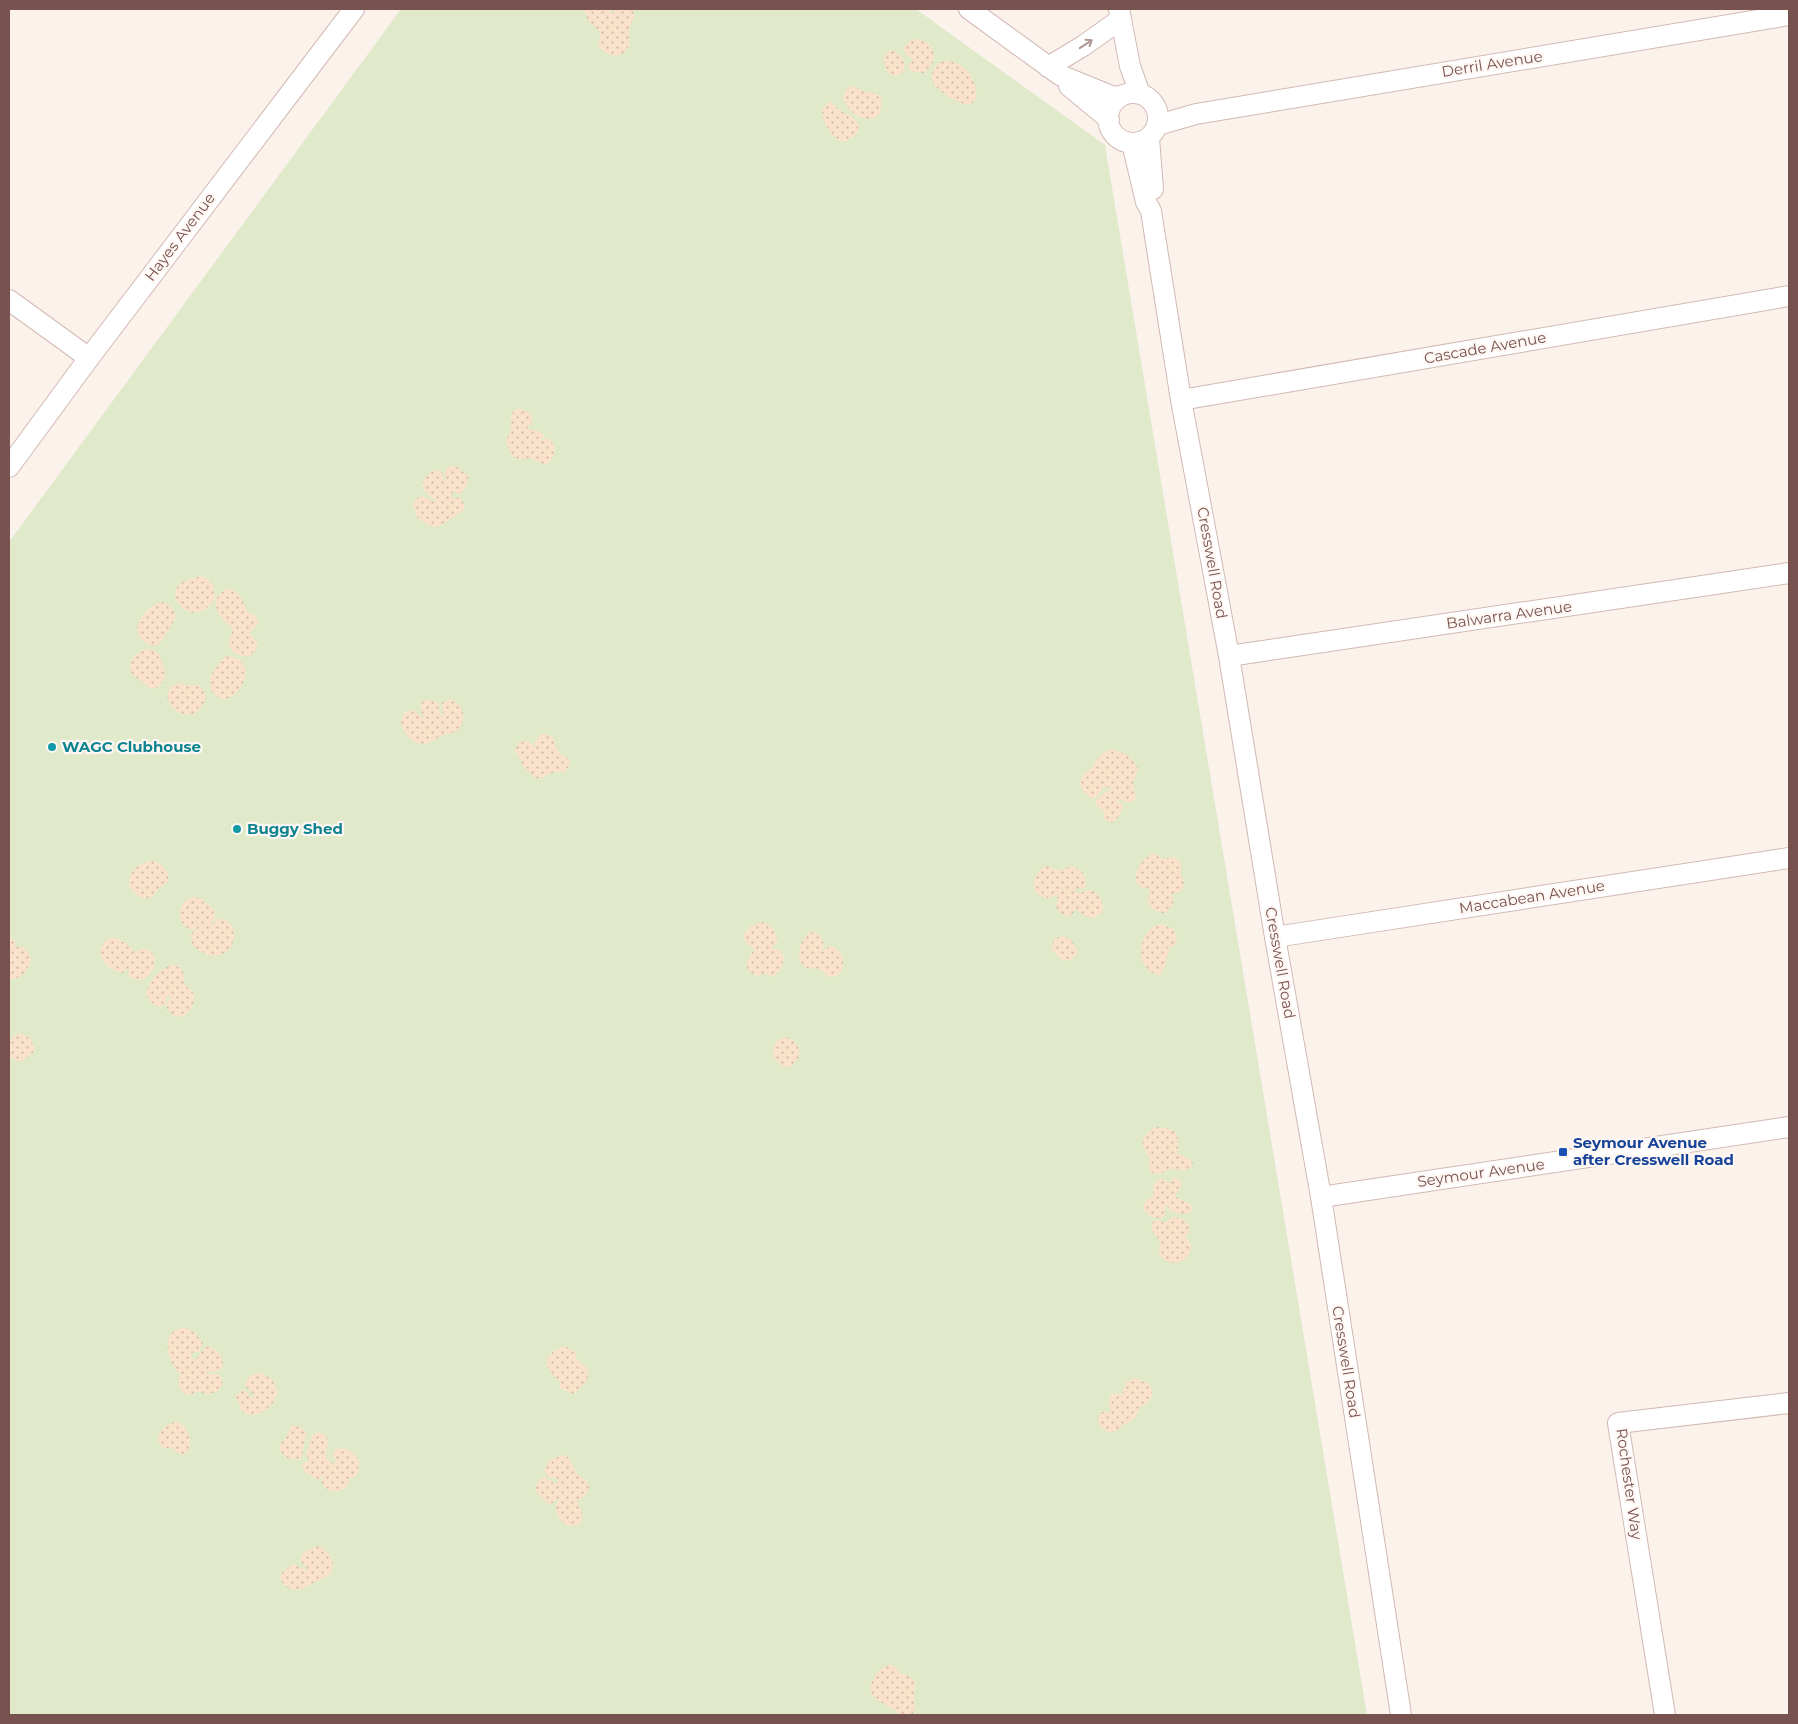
<svg xmlns="http://www.w3.org/2000/svg" width="1798" height="1724" viewBox="0 0 1798 1724" font-family="Montserrat,sans-serif">
  <style>
    .grass { fill: #e0eaca }
    .sand { fill: url(#sand-dots) }
    .lines { fill: none; stroke-linecap: round; stroke-linejoin: round }
    .street-casing { stroke: #d2b9b4; stroke-width: 22 }
    .street { stroke: #fff; stroke-width: 20 }
    .oneway { stroke: #ae9795 }
    .culture-dot { fill: #0f9aa8; stroke: #fef7f3; stroke-width: 2 }
    .transit-dot { fill: #1a4fb4; stroke: #fef7f3; stroke-width: 2 }
    .labels { text-anchor: middle; stroke-width: 4.5; stroke-linejoin: round; paint-order: stroke }
    .street-label { font-size: 15px; fill: #78524f; stroke: #fef7f3 }
    .culture-label { font-size: 15px; font-weight: bold; fill: #0d838f; stroke: #fef7f3; text-anchor: start }
    .transit-label { font-size: 15px; font-weight: bold; fill: #164399; stroke: #fef7f3; text-anchor: start }
  </style>
  <defs>
    <pattern id="sand-dots" width="8" height="8" patternUnits="userSpaceOnUse" patternTransform="scale(1.25)"><rect width="8" height="8" fill="#fae1c9"/><path d="M2 2h.1M6 6h.1" fill="none" stroke="#cfb9a6" stroke-width="1.8" stroke-linecap="round"/></pattern>
  </defs>
  <rect width="100%" height="100%" fill="#fcf2ec"/>
  <path class="grass" d="M 401,9 L 916,9 L 1105,145 L 1367,1715 L 9,1715 L 9,542 Z"/>
  <path class="sand" d="M 584,9 L 613,9 L 610,11 L 611,14 L 617,9 L 633,9 C 637,17 632,19 630,27 C 628,33 630,38 629,44 C 625,61 605,57 598,45 L 601,33 L 588,20 Z
    M 916,39 C 936,41 940,62 924,73 L 913,72 L 908,67 L 913,59 L 905,54 L 904,48 L 909,41 Z
    M 891,50 L 902,56 L 905,66 L 902,73 L 896,76 L 888,73 L 883,62 L 885,55 Z
    M 943,61 C 979,58 991,123 953,99 C 945,95 937,89 932,81 C 931,72 935,65 943,61 Z
    M 851,86 C 856,87 858,89 863,91 C 870,94 875,91 881,97 C 882,102 882,107 880,112 C 869,134 827,99 851,86 Z
    M 830,102 L 842,112 L 851,116 L 858,123 L 858,132 C 851,138 847,143 838,140 C 828,130 813,111 830,102 Z
    M 517,409 C 526,408 533,415 532,423 L 527,428 C 532,432 539,428 544,436 L 540,442 L 547,438 L 554,444 C 556,453 553,462 544,465 L 531,458 L 518,459 L 511,454 L 506,443 L 511,428 L 511,414 Z
    M 450,466 L 457,467 L 468,476 C 468,483 466,491 459,494 L 454,491 L 450,497 L 461,498 L 464,504 L 464,510 L 441,525 L 435,527 L 428,525 L 417,517 L 413,504 L 417,498 L 422,496 L 435,502 L 435,500 L 423,489 C 421,480 428,472 436,470 L 442,472 L 444,480 L 446,480 L 445,472 Z
    M 200,576 L 206,578 L 213,584 L 215,597 C 202,624 174,612 175,590 L 182,582 Z
    M 226,589 C 238,589 243,600 247,611 L 254,615 L 258,620 L 258,624 L 249,633 L 258,644 L 256,649 L 250,656 C 240,657 229,653 229,641 C 230,637 232,633 233,629 C 221,618 205,603 226,589 Z
    M 161,602 C 170,603 176,609 175,619 L 160,643 C 153,649 141,642 138,633 C 135,620 150,605 161,602 Z
    M 142,650 C 157,649 159,651 163,665 C 166,676 166,682 155,689 L 148,687 C 140,676 126,679 131,660 Z
    M 226,656 C 266,658 235,712 216,696 C 212,692 209,687 210,682 C 210,672 220,662 226,656 Z
    M 178,683 L 190,686 L 198,685 L 204,690 C 206,695 206,700 203,705 C 187,732 149,694 178,683 Z
    M 451,699 C 464,704 468,721 456,731 C 452,734 447,734 441,736 C 437,737 433,742 428,743 C 413,747 403,733 401,721 L 405,712 L 413,710 L 424,719 L 420,707 L 422,702 C 428,699 433,699 438,703 L 440,714 L 443,716 L 442,702 Z
    M 542,734 C 559,736 552,742 558,751 C 560,755 566,756 569,759 L 570,764 L 565,772 L 554,772 L 539,779 L 534,777 L 522,765 L 521,763 L 523,761 L 517,756 L 515,749 L 518,743 L 523,741 L 530,742 L 535,748 L 535,742 Z
    M 1108,750 C 1120,749 1134,757 1138,769 L 1133,783 L 1136,797 L 1132,802 L 1125,802 L 1119,799 L 1118,801 L 1123,805 C 1123,811 1117,821 1111,823 L 1104,819 L 1104,811 L 1096,805 L 1095,801 L 1103,794 L 1111,790 L 1111,788 L 1103,787 L 1097,797 L 1092,799 L 1083,792 L 1080,781 L 1083,775 L 1092,768 L 1099,756 Z
    M 1152,854 L 1158,855 L 1163,859 L 1175,857 L 1181,864 L 1180,873 L 1184,882 L 1183,887 L 1181,891 L 1172,894 L 1173,904 L 1169,910 L 1163,913 C 1150,912 1144,898 1151,887 C 1146,890 1140,888 1136,882 C 1135,870 1141,860 1152,854 Z
    M 154,861 L 163,866 L 168,873 L 168,882 L 158,889 L 152,897 C 142,900 135,895 130,887 C 127,870 140,862 154,861 Z
    M 1046,866 C 1051,866 1056,871 1061,870 C 1065,869 1068,866 1073,867 C 1083,867 1088,880 1085,888 L 1075,889 L 1074,891 L 1078,893 L 1090,890 C 1099,893 1105,903 1102,913 L 1093,918 L 1085,916 L 1076,909 C 1071,919 1063,918 1056,908 L 1058,894 C 1055,895 1051,898 1047,898 C 1031,897 1028,875 1046,866 Z
    M 193,897 L 202,899 L 215,911 L 215,917 L 209,928 L 218,918 C 253,925 225,979 192,944 L 191,934 L 199,926 L 193,930 C 175,927 175,901 193,897 Z
    M 763,922 L 770,926 L 777,935 L 777,943 L 771,948 L 780,950 L 784,957 L 781,969 L 772,977 L 764,973 L 758,976 L 751,973 L 747,968 L 748,958 L 755,949 L 745,942 L 744,935 L 752,925 Z
    M 1159,924 L 1172,928 L 1177,935 C 1177,941 1175,946 1170,948 L 1166,946 L 1170,951 C 1164,960 1168,968 1159,975 C 1133,970 1137,932 1159,924 Z
    M 809,932 C 822,932 825,941 822,952 L 829,946 C 844,949 848,966 837,976 L 829,977 L 820,969 L 806,968 L 800,962 L 799,952 L 802,941 Z
    M 9,935 L 15,941 L 15,947 L 23,947 L 31,957 C 29,970 23,979 9,980 Z
    M 1061,936 L 1070,939 L 1077,949 L 1076,955 L 1069,961 L 1061,959 L 1052,950 L 1053,940 Z
    M 110,938 C 120,937 128,945 135,952 L 144,948 L 154,954 C 159,969 142,989 128,975 L 130,966 L 123,973 C 111,970 100,963 100,949 L 105,941 Z
    M 171,965 L 177,966 L 183,971 L 184,984 C 187,987 191,989 193,993 C 197,1002 190,1013 181,1017 L 175,1016 L 167,1010 L 166,1004 L 170,998 L 170,995 L 167,996 L 165,1005 L 158,1007 L 151,1002 L 146,994 C 148,981 159,970 171,965 Z
    M 21,1033 L 31,1039 L 35,1049 L 33,1053 L 21,1062 L 11,1058 L 9,1045 L 14,1036 Z
    M 784,1037 C 794,1038 801,1046 799,1057 L 791,1067 C 773,1068 765,1044 784,1037 Z
    M 1158,1127 C 1177,1128 1181,1136 1177,1153 L 1192,1161 L 1193,1164 L 1190,1168 L 1184,1170 L 1171,1169 L 1157,1174 L 1150,1172 L 1149,1167 L 1150,1158 C 1148,1154 1144,1150 1143,1146 C 1141,1137 1150,1129 1158,1127 Z
    M 1174,1177 L 1181,1182 L 1182,1186 L 1176,1194 L 1176,1197 L 1189,1203 L 1192,1207 L 1191,1212 C 1181,1216 1171,1213 1166,1205 L 1164,1217 C 1155,1220 1146,1216 1143,1206 L 1147,1199 L 1153,1197 C 1153,1188 1152,1182 1162,1179 L 1166,1180 L 1169,1184 Z
    M 1173,1217 C 1185,1218 1196,1226 1185,1237 L 1191,1244 C 1191,1260 1177,1268 1164,1259 C 1161,1257 1160,1256 1159,1253 C 1158,1249 1160,1245 1160,1241 L 1151,1230 L 1153,1221 L 1159,1220 L 1165,1223 Z
    M 187,1328 L 195,1333 L 203,1343 L 200,1351 L 191,1353 L 191,1356 L 193,1359 L 197,1359 L 204,1348 L 208,1346 C 218,1349 231,1364 217,1371 C 214,1373 209,1371 205,1372 L 207,1374 L 218,1374 C 231,1384 213,1400 199,1391 L 189,1395 C 179,1391 176,1384 181,1375 C 166,1362 158,1327 187,1328 Z
    M 567,1347 L 574,1351 C 576,1354 576,1359 579,1362 C 580,1363 585,1367 586,1367 C 595,1377 580,1388 573,1394 L 561,1388 C 560,1384 559,1380 556,1378 C 548,1369 542,1362 553,1352 C 557,1348 561,1347 567,1347 Z
    M 255,1373 C 263,1373 267,1375 273,1381 C 287,1398 259,1422 245,1413 C 239,1411 241,1407 239,1403 C 238,1401 236,1399 235,1397 L 242,1390 L 245,1391 L 251,1398 L 254,1398 L 254,1395 L 245,1386 L 248,1378 Z
    M 1133,1379 C 1153,1378 1161,1399 1140,1407 C 1138,1410 1137,1415 1135,1418 C 1133,1421 1128,1422 1125,1424 C 1114,1434 1107,1436 1098,1423 L 1099,1415 L 1102,1412 L 1111,1412 L 1108,1402 L 1110,1396 L 1116,1393 L 1122,1395 L 1126,1382 Z
    M 173,1422 C 187,1422 191,1437 190,1449 L 183,1455 L 178,1453 L 172,1448 L 163,1448 C 152,1437 162,1427 173,1422 Z
    M 292,1425 C 298,1425 304,1428 306,1434 L 302,1455 L 300,1460 L 287,1458 L 279,1450 C 280,1440 283,1443 287,1436 C 289,1432 289,1429 292,1425 Z
    M 317,1432 C 342,1436 313,1458 334,1463 L 337,1462 L 332,1454 C 340,1442 353,1451 359,1461 L 358,1472 L 354,1478 L 349,1478 L 349,1484 C 340,1494 328,1494 321,1482 L 324,1473 L 320,1479 L 317,1480 L 310,1474 L 305,1473 L 302,1464 L 309,1460 L 306,1455 L 312,1436 Z
    M 562,1455 C 573,1458 571,1464 576,1472 C 578,1476 583,1477 585,1480 C 595,1489 585,1496 577,1501 C 581,1510 585,1515 580,1524 C 568,1531 557,1520 556,1508 C 556,1505 558,1502 559,1499 L 549,1505 L 535,1490 L 538,1481 L 544,1476 L 555,1484 L 558,1483 L 558,1479 L 549,1477 L 544,1469 L 550,1460 Z
    M 317,1546 L 323,1548 L 331,1556 C 336,1575 330,1575 315,1582 C 310,1584 306,1588 301,1589 C 291,1592 282,1586 280,1577 L 283,1571 L 294,1564 L 305,1570 L 307,1568 L 301,1562 C 298,1552 310,1550 317,1546 Z
    M 889,1665 L 893,1665 L 900,1673 L 911,1677 L 916,1682 L 914,1694 L 915,1708 L 912,1715 L 900,1715 C 891,1703 861,1701 874,1678 C 877,1671 882,1667 889,1665 Z"/>
  <g class="lines">
    <defs>
      <path id="street" d="M 969,9 L 1060,75 L 1111,96 L 1120,97
        M 1119,9 L 1130,66 L 1140,94
        M 1048,67 L 1083,46 L 1121,19
        M 1069,86 L 1109,119
        M1108 118a25 25 0 1 1 50 0a25 25 0 1 1-50 0Z
        M 1158,125 L 1196,114 L 1789,15
        M 1149,138 L 1153,189
        M 1132,143 L 1146,202 L 1151,211 L 1181,400 L 1229,656 L 1275,937 L 1321,1197 L 1401,1715
        M 9,300 L 89,358
        M 1181,400 L 1789,296
        M 9,467 L 89,358 L 354,9
        M 1229,656 L 1789,573
        M 1275,937 L 1789,858
        M 1321,1197 L 1789,1127
        M 1665,1715 L 1618,1423 L 1789,1403"/>
    </defs>
    <use href="#street" class="street-casing"/>
    <use href="#street" class="street"/>
  </g>
  <defs><path id="oneway-shaft" d="M-6 0H5M1.5-3L5.5 0L1.5 3" fill="none" stroke-width="1.6" stroke-linecap="round" stroke-linejoin="round" transform="scale(1.25)"/></defs>
  <use class="oneway" href="#oneway-shaft" transform="translate(1086 44) rotate(-33)"/>
  <g class="culture-dot">
    <circle cx="52" cy="747" r="5"/>
    <circle cx="237" cy="829" r="5"/>
  </g>
  <rect class="transit-dot" x="1558" y="1147" width="10" height="10" rx="2.5"/>
  <g class="labels">
    <g class="street-label">
      <text transform="translate(1492 64) rotate(-9)" y="5">Derril Avenue</text>
      <text transform="translate(180 237) rotate(-53)" y="5">Hayes Avenue</text>
      <text transform="translate(1485 348) rotate(-10)" y="5">Cascade Avenue</text>
      <text transform="translate(1212 563) rotate(80)" y="5">Cresswell Road</text>
      <text transform="translate(1509 615) rotate(-8)" y="5">Balwarra Avenue</text>
      <text transform="translate(1532 897) rotate(-9)" y="5">Maccabean Avenue</text>
      <text transform="translate(1280 963) rotate(80)" y="5">Cresswell Road</text>
      <text transform="translate(1481 1173) rotate(-8)" y="5">Seymour Avenue</text>
      <text transform="translate(1346 1362) rotate(81)" y="5">Cresswell Road</text>
      <text transform="translate(1629 1484) rotate(82)" y="5">Rochester Way</text>
    </g>
    <g class="culture-label">
      <text x="62" y="752">WAGC Clubhouse</text>
      <text x="247" y="834">Buggy Shed</text>
    </g>
    <g class="transit-label">
      <text x="1573" y="1148">Seymour Avenue<tspan x="1573" dy="17">after Cresswell Road</tspan></text>
    </g>
  </g>
  <rect width="1798" height="1724" fill="none" stroke="#78524f" stroke-width="20"/>
</svg>
